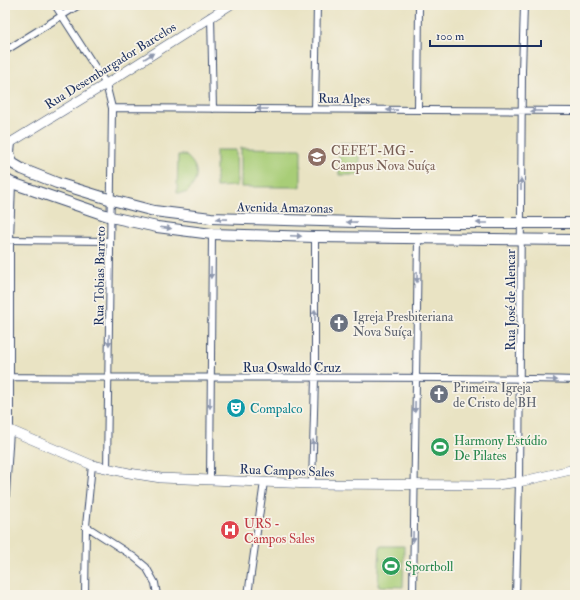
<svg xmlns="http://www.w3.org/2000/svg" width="580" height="600" viewBox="0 0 580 600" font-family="'IM FELL Double Pica',serif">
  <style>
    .green { fill: #a8cd77; stroke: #627e6a }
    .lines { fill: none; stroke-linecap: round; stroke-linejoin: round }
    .street-casing { stroke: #3a4a6d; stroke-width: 8 }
    .secondary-casing { stroke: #3a4a6d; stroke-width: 10 }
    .primary-casing { stroke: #3a4a6d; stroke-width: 12 }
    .street { stroke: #fff; stroke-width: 6 }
    .secondary { stroke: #fff; stroke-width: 9 }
    .primary { stroke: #fff; stroke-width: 10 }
    .oneway { fill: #8d97ae }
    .labels { text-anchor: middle; stroke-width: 3.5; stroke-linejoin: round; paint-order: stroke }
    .street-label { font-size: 13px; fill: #1b2f5e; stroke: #f7f3e8 }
    .education-label { font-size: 13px; fill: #785e54; stroke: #f7f3e8; text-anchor: start }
    .worship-label { font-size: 13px; fill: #5b616d; stroke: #f7f3e8; text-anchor: start }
    .culture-label { font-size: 13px; fill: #0d838f; stroke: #f7f3e8; text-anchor: start }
    .leisure-label { font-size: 13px; fill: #27864d; stroke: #f7f3e8; text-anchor: start }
    .health-label { font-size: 13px; fill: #be3a42; stroke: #f7f3e8; text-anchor: start }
  </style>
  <rect width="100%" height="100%" fill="#f7f3e8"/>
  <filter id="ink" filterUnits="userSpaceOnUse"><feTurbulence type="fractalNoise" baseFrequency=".025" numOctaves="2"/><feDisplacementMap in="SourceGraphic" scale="8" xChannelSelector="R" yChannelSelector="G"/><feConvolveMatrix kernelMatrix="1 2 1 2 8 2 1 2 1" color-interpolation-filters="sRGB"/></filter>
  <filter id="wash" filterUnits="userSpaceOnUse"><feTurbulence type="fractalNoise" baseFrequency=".012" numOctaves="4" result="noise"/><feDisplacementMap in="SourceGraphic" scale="16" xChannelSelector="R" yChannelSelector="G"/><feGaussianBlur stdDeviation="0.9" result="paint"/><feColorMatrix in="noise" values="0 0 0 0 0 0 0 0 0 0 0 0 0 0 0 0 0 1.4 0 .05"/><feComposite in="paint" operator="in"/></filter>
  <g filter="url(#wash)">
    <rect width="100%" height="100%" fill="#e9e3c3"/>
    <path class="green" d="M 339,143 L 360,143 L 360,175 L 339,175 Z
      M 241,148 L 301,149 L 301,187 L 241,187 Z
      M 216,150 L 236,150 L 237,186 L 216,187 Z
      M 178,155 L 185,155 C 200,167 200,180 186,193 L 177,193 Z
      M 380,546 L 404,546 L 403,587 L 378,586 Z"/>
  </g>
  <g filter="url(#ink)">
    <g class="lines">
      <defs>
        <path id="street" d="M 55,5 L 106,84 L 112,108 L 107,469
          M 211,16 L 213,109
          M 5,51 L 79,5
          M 112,108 L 575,111
          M 315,109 L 317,5
          M 418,110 L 419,5
          M 5,240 L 110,241
          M 10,377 C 198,379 387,375 575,380
          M 210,480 L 212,234
          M 312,484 L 315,378 L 315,237
          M 5,509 L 10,431 L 10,239 L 12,183
          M 86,526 L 134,557 L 146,567 L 155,583 L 157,595
          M 85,595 L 86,526 L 92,465
          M 248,595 L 264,482
          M 413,595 L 418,238
          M 516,595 L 519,482 L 522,71 L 524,5"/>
        <path id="secondary" d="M 5,146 L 106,84 L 230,5
          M 5,428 L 92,465 L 129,473 L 161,478 L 312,484 L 496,485 L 519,482 L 575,469"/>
        <path id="primary" d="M 10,143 L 9,152 L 12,163
          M 5,159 L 22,169 L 57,183 L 112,200 L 154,211 L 211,218 L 392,223 L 575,223
          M 5,179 L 12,183 L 111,217 L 157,227 L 212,234 L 315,237 L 575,240"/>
      </defs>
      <use href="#street" class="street-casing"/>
      <use href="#secondary" class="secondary-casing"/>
      <use href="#primary" class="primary-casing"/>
      <use href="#street" class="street"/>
      <use href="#secondary" class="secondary"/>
      <use href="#primary" class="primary"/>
    </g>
    <defs><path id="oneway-solid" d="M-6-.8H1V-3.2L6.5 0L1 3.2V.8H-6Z"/></defs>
    <g class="oneway">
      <use href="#oneway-solid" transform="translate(149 56) rotate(-33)"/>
      <use href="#oneway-solid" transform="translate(262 109) rotate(-180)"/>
      <use href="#oneway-solid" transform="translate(392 110) rotate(-179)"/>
      <use href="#oneway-solid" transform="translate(536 111) rotate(-180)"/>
      <use href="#oneway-solid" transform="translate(521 184) rotate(-90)"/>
      <use href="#oneway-solid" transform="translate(222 219) rotate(-179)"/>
      <use href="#oneway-solid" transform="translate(352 222) rotate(-179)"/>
      <use href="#oneway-solid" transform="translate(482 223) rotate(-180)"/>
      <use href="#oneway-solid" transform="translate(166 228) rotate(7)"/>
      <use href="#oneway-solid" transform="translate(296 236) rotate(2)"/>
      <use href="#oneway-solid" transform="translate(211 273) rotate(91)"/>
      <use href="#oneway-solid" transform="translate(417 277) rotate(91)"/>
      <use href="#oneway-solid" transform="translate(315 315) rotate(-90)"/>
      <use href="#oneway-solid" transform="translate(109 340) rotate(90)"/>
      <use href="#oneway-solid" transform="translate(552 380) rotate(2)"/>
      <use href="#oneway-solid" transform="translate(210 403) rotate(90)"/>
      <use href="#oneway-solid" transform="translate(415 407) rotate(91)"/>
      <use href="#oneway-solid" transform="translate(313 445) rotate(-89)"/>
      <use href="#oneway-solid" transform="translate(413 537) rotate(91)"/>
    </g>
  </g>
  <defs>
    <symbol id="university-disc" viewBox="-11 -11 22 22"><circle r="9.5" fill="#8d6e63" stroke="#f7f3e8"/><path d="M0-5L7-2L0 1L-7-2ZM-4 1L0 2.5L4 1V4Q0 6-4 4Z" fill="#fff"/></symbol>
    <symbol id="church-disc" viewBox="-11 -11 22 22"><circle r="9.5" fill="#6b7280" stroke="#f7f3e8"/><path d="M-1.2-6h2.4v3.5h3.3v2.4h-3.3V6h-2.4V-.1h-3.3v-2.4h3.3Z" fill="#fff"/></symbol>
    <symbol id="theatre-disc" viewBox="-11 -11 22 22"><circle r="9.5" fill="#0f9aa8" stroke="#f7f3e8"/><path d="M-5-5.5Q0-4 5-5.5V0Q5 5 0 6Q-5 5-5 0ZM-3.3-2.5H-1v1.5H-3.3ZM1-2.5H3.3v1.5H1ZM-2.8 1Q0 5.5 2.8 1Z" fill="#fff"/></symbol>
    <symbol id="stadium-disc" viewBox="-11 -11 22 22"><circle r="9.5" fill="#2e9e5b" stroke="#f7f3e8"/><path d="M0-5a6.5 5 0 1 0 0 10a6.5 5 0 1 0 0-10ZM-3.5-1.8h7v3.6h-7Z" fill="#fff"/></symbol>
    <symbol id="hospital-disc" viewBox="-11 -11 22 22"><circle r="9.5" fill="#e0444e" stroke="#f7f3e8"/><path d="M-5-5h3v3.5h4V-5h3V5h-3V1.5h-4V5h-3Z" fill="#fff"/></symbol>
  </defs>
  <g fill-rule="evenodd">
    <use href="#university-disc" x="306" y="146" width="22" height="22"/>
    <use href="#church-disc" x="328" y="312" width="22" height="22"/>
    <use href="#church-disc" x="428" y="383" width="22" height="22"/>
    <use href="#theatre-disc" x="225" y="397" width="22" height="22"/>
    <use href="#stadium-disc" x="429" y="436" width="22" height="22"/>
    <use href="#hospital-disc" x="219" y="519" width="22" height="22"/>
    <use href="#stadium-disc" x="380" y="555" width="22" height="22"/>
  </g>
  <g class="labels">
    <g class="street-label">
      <text transform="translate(110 65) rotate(-32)" y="5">Rua Desembargador Barcelos</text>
      <text transform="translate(344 98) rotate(1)" y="5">Rua Alpes</text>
      <text transform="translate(285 207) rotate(1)" y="5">Avenida Amazonas</text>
      <text transform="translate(99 276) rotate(-89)" y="5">Rua Tobias Barreto</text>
      <text transform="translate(510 300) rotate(-90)" y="5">Rua José de Alencar</text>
      <text x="292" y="372">Rua Oswaldo Cruz</text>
      <text transform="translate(287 470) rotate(2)" y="5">Rua Campos Sales</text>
    </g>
    <g class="education-label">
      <text x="331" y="155">CEFET-MG -<tspan x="331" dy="15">Campus Nova Suíça</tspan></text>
    </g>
    <g class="worship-label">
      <text x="353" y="321">Igreja Presbiteriana<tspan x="353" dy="15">Nova Suíça</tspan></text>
      <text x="453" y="392">Primeira Igreja<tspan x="453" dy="15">de Cristo de BH</tspan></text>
    </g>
    <g class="culture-label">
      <text x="250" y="413">Compalco</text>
    </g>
    <g class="leisure-label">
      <text x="454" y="445">Harmony Estúdio<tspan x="454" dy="15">De Pilates</tspan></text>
      <text x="405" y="571">Sportboll</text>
    </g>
    <g class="health-label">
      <text x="244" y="528">URS -<tspan x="244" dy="15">Campos Sales</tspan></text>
    </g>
  </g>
  <rect width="580" height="600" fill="none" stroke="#f7f3e8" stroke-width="20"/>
  <path d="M430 40v6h111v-6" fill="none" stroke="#1b2f5e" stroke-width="2"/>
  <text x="436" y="40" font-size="12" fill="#1b2f5e" stroke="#f7f3e8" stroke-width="3" paint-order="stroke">100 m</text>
</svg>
